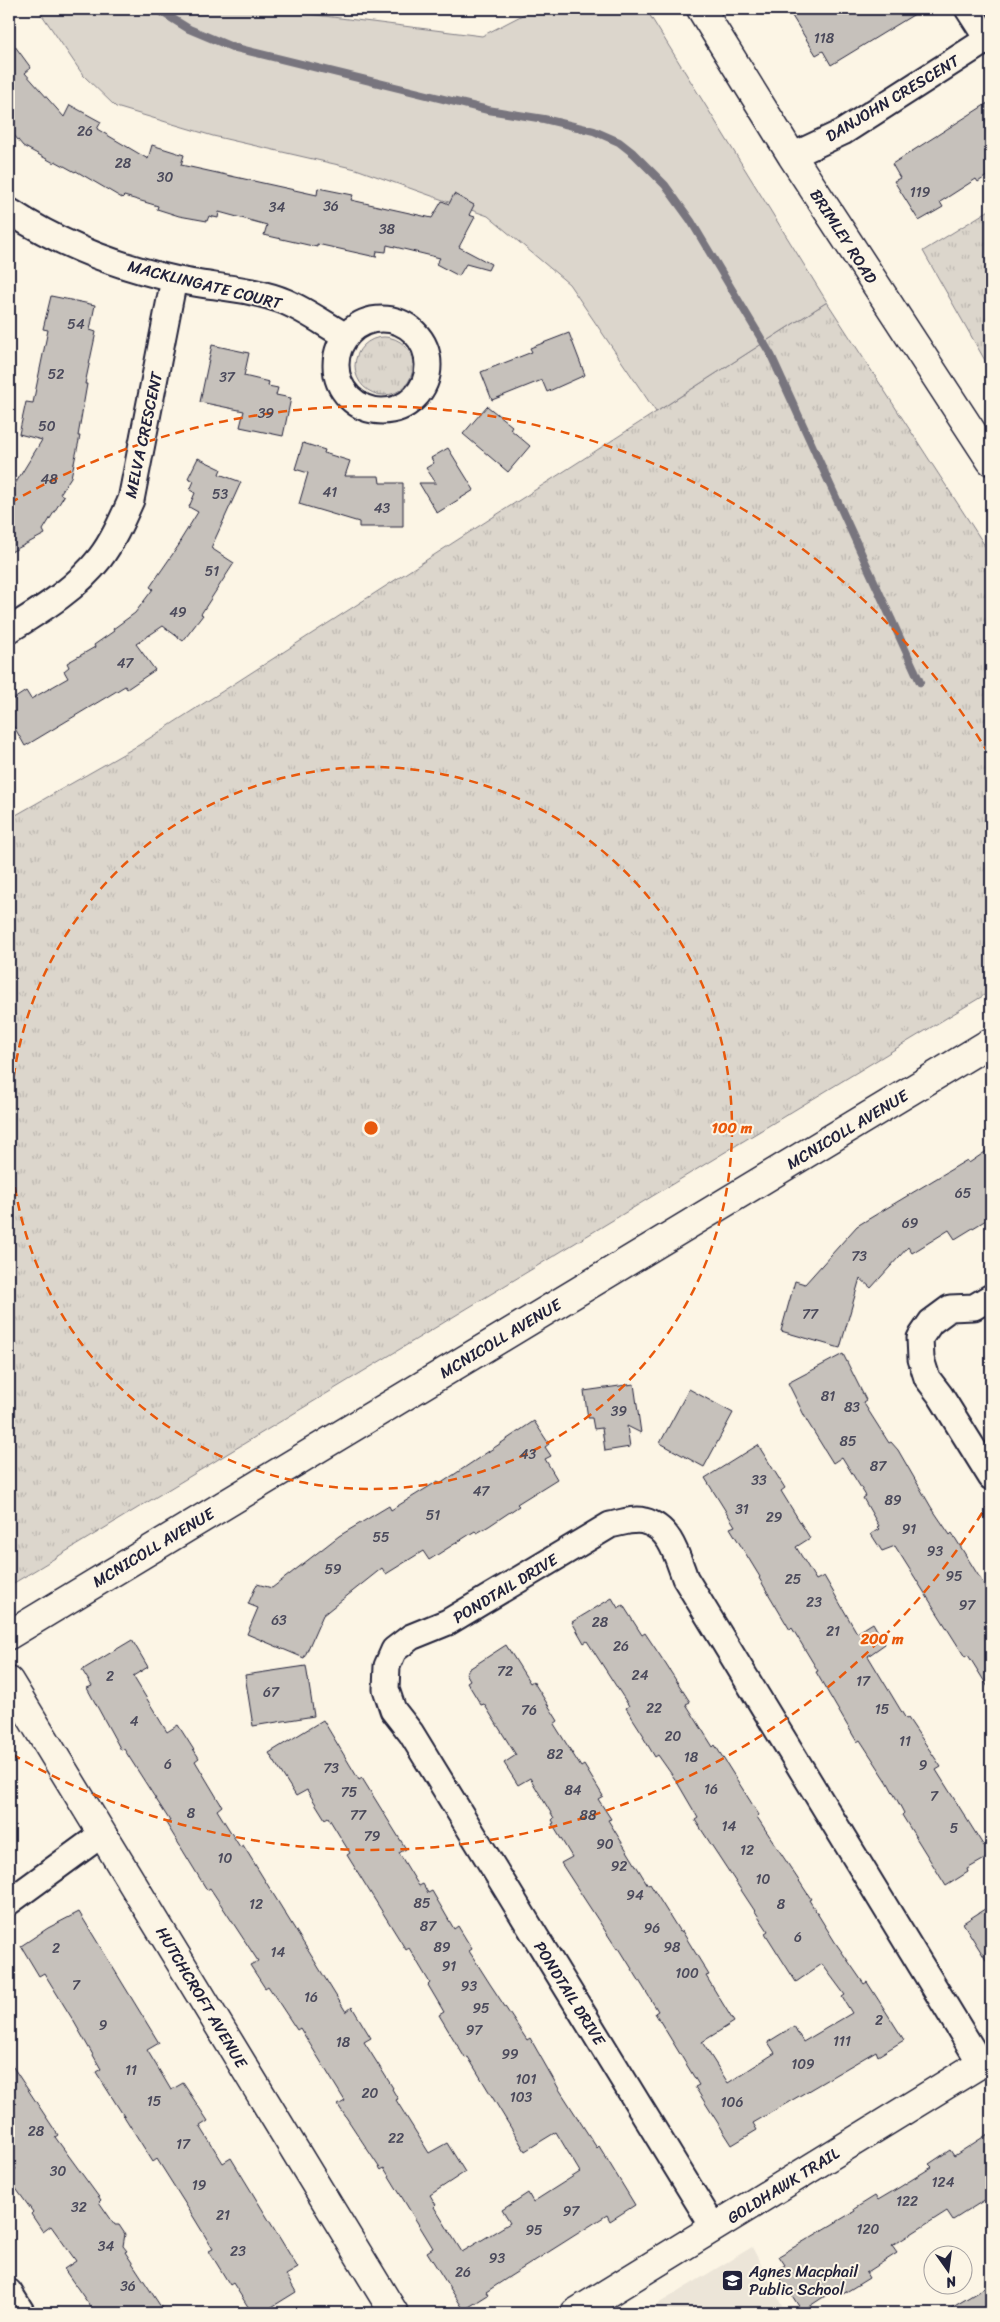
<svg xmlns="http://www.w3.org/2000/svg" width="1000" height="2322" viewBox="0 0 1000 2322" font-family="Sriracha,sans-serif">
  <style>
    .built { fill: #ece5d8 }
    .grass { fill: url(#grass-tufts); stroke: #7f7c84 }
    .park { fill: #dcd6cc; stroke: #7f7c84 }
    .lines { fill: none; stroke-linecap: round; stroke-linejoin: round }
    .stream { stroke: #78757e; stroke-width: 8 }
    .building { fill: #c6c1bb; stroke: #22223b }
    .street-casing { stroke: #22223b; stroke-width: 29 }
    .secondary-casing { stroke: #22223b; stroke-width: 31 }
    .street { stroke: #fcf5e5; stroke-width: 25 }
    .secondary { stroke: #fcf5e5; stroke-width: 28 }
    .ring { fill: none; stroke: #e8590c; stroke-width: 2.5; stroke-dasharray: 9 6 }
    .labels { text-anchor: middle; stroke-width: 4; stroke-linejoin: round; paint-order: stroke }
    .number-label { font-size: 14px; fill: #4b4a5b }
    .street-label { font-size: 16px; fill: #22223b; stroke: #fcf5e5 }
    .poi-label { font-size: 16px; fill: #22223b; stroke: #fcf5e5; text-anchor: start }
    .centre { fill: #e8590c; stroke: #fcf5e5; stroke-width: 2.5 }
    .ring-label { font-size: 15px; text-anchor: middle; font-weight: bold; fill: #e8590c; stroke: #fcf5e5; stroke-width: 4; stroke-linejoin: round; paint-order: stroke }
  </style>
  <defs>
    <pattern id="grass-tufts" width="24" height="20" patternUnits="userSpaceOnUse" patternTransform="scale(1.25)"><rect width="24" height="20" fill="#dcd6cc"/><path d="M3 7l-1-3M5 7V3M7 7l1-3M15 17l-1-3M17 17v-4M19 17l1-3" fill="none" stroke="#bcb7b0"/></pattern>
  </defs>
  <rect width="100%" height="100%" fill="#fcf5e5"/>
  <filter id="ink" filterUnits="userSpaceOnUse"><feTurbulence type="fractalNoise" baseFrequency=".02" numOctaves="2"/><feDisplacementMap in="SourceGraphic" scale="10" xChannelSelector="R" yChannelSelector="G"/><feConvolveMatrix kernelMatrix="1 2 1 2 8 2 1 2 1" color-interpolation-filters="sRGB"/></filter>
  <g filter="url(#ink)">
    <path class="built" d="M 752,2247 L 786,2313 L 643,2313 Z"/>
    <path class="grass" d="M 991,209 L 991,371 L 923,251 Z
      M 827,302 L 991,555 L 991,991 L 9,1586 L 9,819 L 139,745 Z
      M355 366a29 29 0 1 1 58 0a29 29 0 1 1-58 0Z"/>
    <path class="park" d="M 38,9 L 269,9 L 482,36 L 534,9 L 646,9 L 827,302 L 656,412 L 569,284 L 488,216 L 356,169 L 213,136 L 116,107 L 83,75 Z"/>
    <g class="lines">
      <path class="stream" d="M 157,9 L 189,29 L 232,47 L 488,110 L 544,119 L 594,131 L 619,142 L 633,153 L 665,185 L 691,221 L 771,355 L 920,682"/>
    </g>
    <path class="building" d="M 803,9 L 923,9 L 831,65 L 823,51 L 816,55 L 792,16 Z
      M 9,38 L 31,68 L 25,73 L 64,117 L 70,105 L 101,122 L 97,129 L 148,159 L 152,145 L 184,155 L 181,165 L 317,195 L 318,188 L 353,195 L 351,200 L 432,218 L 442,201 L 449,204 L 454,194 L 474,205 L 469,215 L 475,217 L 459,247 L 491,264 L 488,270 L 466,264 L 459,276 L 436,264 L 440,258 L 387,245 L 386,252 L 377,251 L 376,257 L 317,244 L 317,247 L 264,235 L 267,225 L 219,212 L 218,218 L 209,216 L 207,221 L 179,216 L 157,209 L 158,206 L 124,196 L 122,198 L 76,171 L 75,172 L 55,161 L 54,163 L 23,146 L 9,129 Z
      M 991,101 L 991,173 L 978,182 L 976,179 L 940,202 L 943,207 L 919,221 L 894,181 L 900,178 L 892,164 Z
      M 51,296 L 95,305 L 90,330 L 96,332 L 85,384 L 87,384 L 78,436 L 80,436 L 71,477 L 60,494 L 64,496 L 43,530 L 45,534 L 9,553 L 9,494 L 42,440 L 19,434 L 26,402 L 33,403 L 48,330 L 43,329 Z
      M 569,333 L 585,375 L 547,392 L 542,380 L 492,400 L 481,372 L 532,352 L 530,348 Z
      M 212,345 L 249,353 L 244,376 L 269,382 L 268,386 L 278,388 L 276,395 L 291,398 L 283,436 L 240,427 L 244,411 L 200,402 Z
      M 487,406 L 512,426 L 510,429 L 530,446 L 508,472 L 463,434 Z
      M 303,443 L 325,450 L 324,453 L 350,461 L 345,476 L 379,476 L 380,483 L 403,483 L 403,527 L 359,527 L 359,522 L 299,504 L 308,473 L 295,469 Z
      M 448,448 L 474,490 L 437,513 L 419,483 L 436,483 L 426,468 L 434,463 L 431,458 Z
      M 198,458 L 221,469 L 219,474 L 241,482 L 211,548 L 234,563 L 201,614 L 203,615 L 183,641 L 163,626 L 136,644 L 155,670 L 127,689 L 125,686 L 25,746 L 9,718 L 9,702 L 26,691 L 31,699 L 68,678 L 64,671 L 69,667 L 67,663 L 95,647 L 94,645 L 114,631 L 113,629 L 135,613 L 153,589 L 150,587 L 181,542 L 180,541 L 198,512 L 189,507 L 195,493 L 190,490 L 194,481 L 188,478 Z
      M 991,1148 L 991,1217 L 955,1239 L 949,1230 L 912,1253 L 908,1247 L 871,1288 L 860,1278 L 840,1348 L 781,1331 L 795,1281 L 805,1284 L 857,1226 L 967,1160 L 969,1163 Z
      M 843,1354 L 866,1400 L 863,1402 L 889,1443 L 891,1442 L 898,1450 L 931,1507 L 950,1535 L 952,1533 L 991,1596 L 991,1692 L 968,1655 L 965,1657 L 895,1546 L 882,1551 L 871,1534 L 879,1529 L 877,1527 L 879,1526 L 863,1498 L 866,1496 L 842,1457 L 833,1463 L 807,1421 L 788,1383 Z
      M 634,1384 L 641,1433 L 627,1426 L 630,1447 L 605,1451 L 602,1428 L 594,1429 L 592,1418 L 588,1418 L 584,1391 Z
      M 689,1389 L 733,1413 L 704,1467 L 660,1443 Z
      M 534,1421 L 549,1444 L 545,1447 L 551,1456 L 545,1459 L 557,1479 L 517,1504 L 519,1506 L 489,1526 L 477,1533 L 475,1531 L 429,1560 L 423,1551 L 386,1574 L 382,1568 L 323,1615 L 304,1658 L 247,1634 L 258,1608 L 248,1604 L 257,1584 L 272,1588 L 339,1536 L 389,1506 L 391,1510 L 438,1481 L 440,1484 Z
      M 758,1445 L 785,1488 L 781,1491 L 810,1538 L 796,1547 L 816,1580 L 824,1576 L 857,1633 L 873,1623 L 885,1644 L 868,1656 L 906,1719 L 908,1718 L 941,1767 L 936,1770 L 990,1856 L 967,1869 L 968,1872 L 946,1886 L 902,1815 L 904,1813 L 888,1783 L 860,1740 L 857,1742 L 816,1672 L 818,1671 L 792,1628 L 790,1630 L 765,1588 L 759,1578 L 760,1577 L 730,1528 L 735,1526 L 705,1478 Z
      M 612,1598 L 618,1608 L 623,1605 L 642,1635 L 645,1633 L 663,1660 L 690,1702 L 686,1704 L 713,1747 L 715,1745 L 759,1815 L 757,1817 L 811,1899 L 809,1900 L 835,1942 L 864,1984 L 867,1982 L 904,2040 L 878,2056 L 876,2051 L 753,2123 L 757,2130 L 732,2145 L 695,2087 L 699,2085 L 655,2013 L 658,2011 L 619,1948 L 617,1949 L 561,1863 L 572,1857 L 552,1824 L 554,1823 L 552,1820 L 554,1818 L 530,1778 L 518,1785 L 504,1763 L 516,1755 L 484,1704 L 481,1705 L 467,1682 L 470,1680 L 466,1673 L 469,1669 L 506,1645 L 530,1683 L 533,1681 L 558,1721 L 554,1724 L 581,1767 L 584,1765 L 603,1796 L 598,1799 L 611,1819 L 608,1820 L 648,1885 L 650,1884 L 680,1932 L 682,1931 L 709,1975 L 706,1976 L 734,2022 L 702,2042 L 728,2083 L 775,2053 L 768,2042 L 794,2026 L 803,2042 L 852,2013 L 842,1997 L 845,1995 L 822,1964 L 796,1982 L 765,1933 L 768,1931 L 695,1820 L 698,1818 L 677,1782 L 658,1755 L 655,1757 L 643,1737 L 644,1736 L 626,1708 L 629,1706 L 587,1641 L 584,1643 L 572,1622 Z
      M 132,1640 L 148,1667 L 133,1676 L 167,1732 L 178,1725 L 199,1758 L 195,1761 L 222,1806 L 217,1810 L 240,1847 L 243,1845 L 346,2012 L 352,2007 L 371,2038 L 364,2042 L 393,2088 L 392,2089 L 398,2099 L 396,2100 L 429,2153 L 447,2143 L 465,2172 L 430,2195 L 436,2205 L 434,2207 L 462,2252 L 510,2223 L 502,2210 L 528,2193 L 533,2202 L 580,2172 L 556,2132 L 525,2151 L 468,2057 L 465,2058 L 439,2015 L 444,2012 L 428,1985 L 430,1983 L 409,1948 L 406,1950 L 347,1855 L 350,1853 L 328,1817 L 325,1819 L 307,1790 L 296,1796 L 269,1753 L 323,1720 L 359,1780 L 362,1778 L 406,1849 L 399,1853 L 419,1886 L 423,1884 L 428,1893 L 432,1891 L 454,1929 L 458,1926 L 472,1949 L 469,1951 L 490,1984 L 527,2040 L 530,2038 L 559,2089 L 597,2148 L 599,2146 L 635,2205 L 610,2221 L 607,2215 L 509,2277 L 486,2292 L 488,2295 L 464,2310 L 427,2252 L 433,2248 L 384,2168 L 381,2170 L 338,2105 L 345,2101 L 300,2028 L 297,2030 L 268,1986 L 265,1988 L 250,1965 L 258,1961 L 210,1888 L 207,1890 L 166,1823 L 170,1821 L 124,1749 L 121,1750 L 87,1688 L 92,1686 L 82,1670 Z
      M 306,1666 L 314,1716 L 253,1726 L 245,1675 Z
      M 991,1905 L 991,1968 L 963,1923 Z
      M 79,1912 L 159,2043 L 147,2050 L 161,2073 L 171,2090 L 183,2083 L 208,2121 L 200,2126 L 223,2163 L 231,2158 L 298,2268 L 286,2275 L 296,2292 L 262,2313 L 252,2313 L 233,2283 L 230,2285 L 209,2251 L 213,2249 L 188,2208 L 157,2159 L 153,2162 L 96,2072 L 101,2069 L 73,2020 L 44,1973 L 39,1976 L 21,1946 L 48,1928 Z
      M 9,2061 L 58,2135 L 55,2137 L 101,2200 L 99,2202 L 115,2225 L 119,2225 L 125,2234 L 123,2246 L 127,2251 L 125,2252 L 165,2313 L 95,2313 L 64,2269 L 76,2261 L 51,2226 L 43,2232 L 31,2214 L 33,2212 L 9,2179 L 9,2175 L 16,2169 L 9,2159 Z
      M 991,2132 L 991,2196 L 953,2220 L 947,2211 L 892,2246 L 897,2253 L 866,2273 L 869,2278 L 843,2294 L 839,2287 L 802,2311 L 776,2271 L 785,2265 L 779,2256 L 855,2211 L 854,2209 L 875,2196 L 878,2200 L 900,2187 L 932,2167 L 929,2164 L 950,2150 L 954,2156 Z
      M 991,2284 L 991,2313 L 943,2313 Z"/>
    <g class="lines">
      <defs>
        <path id="street" d="M 968,9 L 988,40
          M 792,156 L 843,132 L 991,37
          M 9,211 C 58,243 116,266 174,279 C 208,287 253,288 286,302 C 307,311 326,325 346,336
          M336 365a46 46 0 1 1 92 0a46 46 0 1 1-92 0Z
          M 9,630 C 41,610 76,589 100,558 C 113,541 122,520 131,500 L 174,279
          M 991,1297 L 974,1307 L 950,1308 L 931,1322 L 920,1338 L 921,1359 L 927,1378 L 940,1395 L 991,1477
          M 9,1902 L 102,1834
          M 714,2228 L 411,1733 L 393,1710 L 386,1689 L 387,1666 L 394,1650 L 411,1637 L 448,1622 L 610,1525 C 621,1523 633,1518 644,1521 C 670,1527 677,1556 685,1578 L 981,2064
          M 9,2292 L 22,2313"/>
        <path id="secondary" d="M 701,9 L 792,156 L 991,461
          M 9,1635 L 991,1042
          M 9,1681 L 394,2313
          M 575,2313 L 991,2057"/>
      </defs>
      <use href="#street" class="street-casing"/>
      <use href="#secondary" class="secondary-casing"/>
      <use href="#street" class="street"/>
      <use href="#secondary" class="secondary"/>
    </g>
  </g>
  <g class="ring">
    <circle cx="371" cy="1128" r="361"/>
    <path d="M990 1500A722 722 0 0 1 10 1753M10 503A722 722 0 0 1 990 756"/>
  </g>
  <defs>
    <symbol id="school-square" viewBox="-11 -11 22 22"><rect x="-9" y="-9" width="18" height="18" rx="4" fill="#22223b" stroke="#fcf5e5"/><path d="M0-5L7-2L0 1L-7-2ZM-4 1L0 2.5L4 1V4Q0 6-4 4Z" fill="#fff"/></symbol>
  </defs>
  <g fill-rule="evenodd">
    <use href="#school-square" x="720" y="2268" width="25" height="25"/>
  </g>
  <g class="labels">
    <g class="number-label">
      <text x="824" y="43">118</text>
      <text x="85" y="136">26</text>
      <text x="123" y="168">28</text>
      <text x="165" y="182">30</text>
      <text x="920" y="197">119</text>
      <text x="331" y="211">36</text>
      <text x="277" y="212">34</text>
      <text x="387" y="234">38</text>
      <text x="76" y="329">54</text>
      <text x="56" y="379">52</text>
      <text x="227" y="382">37</text>
      <text x="266" y="418">39</text>
      <text x="47" y="431">50</text>
      <text x="49" y="484">48</text>
      <text x="330" y="497">41</text>
      <text x="220" y="499">53</text>
      <text x="382" y="513">43</text>
      <text x="212" y="576">51</text>
      <text x="178" y="617">49</text>
      <text x="125" y="668">47</text>
      <text x="963" y="1198">65</text>
      <text x="910" y="1228">69</text>
      <text x="859" y="1261">73</text>
      <text x="810" y="1319">77</text>
      <text x="828" y="1401">81</text>
      <text x="852" y="1412">83</text>
      <text x="619" y="1416">39</text>
      <text x="848" y="1446">85</text>
      <text x="528" y="1459">43</text>
      <text x="878" y="1471">87</text>
      <text x="759" y="1485">33</text>
      <text x="481" y="1496">47</text>
      <text x="893" y="1505">89</text>
      <text x="742" y="1514">31</text>
      <text x="433" y="1520">51</text>
      <text x="774" y="1522">29</text>
      <text x="909" y="1534">91</text>
      <text x="381" y="1542">55</text>
      <text x="935" y="1556">93</text>
      <text x="333" y="1574">59</text>
      <text x="954" y="1581">95</text>
      <text x="793" y="1584">25</text>
      <text x="814" y="1607">23</text>
      <text x="967" y="1610">97</text>
      <text x="279" y="1625">63</text>
      <text x="600" y="1627">28</text>
      <text x="833" y="1636">21</text>
      <text x="621" y="1651">26</text>
      <text x="505" y="1676">72</text>
      <text x="640" y="1680">24</text>
      <text x="110" y="1681">2</text>
      <text x="863" y="1686">17</text>
      <text x="271" y="1697">67</text>
      <text x="654" y="1713">22</text>
      <text x="882" y="1714">15</text>
      <text x="529" y="1715">76</text>
      <text x="134" y="1726">4</text>
      <text x="673" y="1741">20</text>
      <text x="905" y="1746">11</text>
      <text x="555" y="1759">82</text>
      <text x="691" y="1762">18</text>
      <text x="168" y="1769">6</text>
      <text x="923" y="1770">9</text>
      <text x="331" y="1773">73</text>
      <text x="711" y="1794">16</text>
      <text x="573" y="1795">84</text>
      <text x="349" y="1797">75</text>
      <text x="934" y="1801">7</text>
      <text x="191" y="1818">8</text>
      <text x="358" y="1820">77</text>
      <text x="588" y="1820">88</text>
      <text x="729" y="1831">14</text>
      <text x="954" y="1833">5</text>
      <text x="372" y="1841">79</text>
      <text x="605" y="1849">90</text>
      <text x="747" y="1855">12</text>
      <text x="225" y="1863">10</text>
      <text x="619" y="1871">92</text>
      <text x="763" y="1884">10</text>
      <text x="635" y="1900">94</text>
      <text x="422" y="1908">85</text>
      <text x="256" y="1909">12</text>
      <text x="781" y="1909">8</text>
      <text x="428" y="1931">87</text>
      <text x="652" y="1933">96</text>
      <text x="798" y="1942">6</text>
      <text x="442" y="1952">89</text>
      <text x="672" y="1952">98</text>
      <text x="56" y="1953">2</text>
      <text x="278" y="1957">14</text>
      <text x="449" y="1971">91</text>
      <text x="687" y="1978">100</text>
      <text x="76" y="1990">7</text>
      <text x="469" y="1991">93</text>
      <text x="311" y="2002">16</text>
      <text x="481" y="2013">95</text>
      <text x="879" y="2025">2</text>
      <text x="103" y="2030">9</text>
      <text x="474" y="2035">97</text>
      <text x="842" y="2046">111</text>
      <text x="343" y="2047">18</text>
      <text x="510" y="2059">99</text>
      <text x="803" y="2069">109</text>
      <text x="131" y="2075">11</text>
      <text x="526" y="2084">101</text>
      <text x="370" y="2098">20</text>
      <text x="521" y="2102">103</text>
      <text x="154" y="2106">15</text>
      <text x="732" y="2107">106</text>
      <text x="36" y="2136">28</text>
      <text x="396" y="2143">22</text>
      <text x="183" y="2149">17</text>
      <text x="58" y="2176">30</text>
      <text x="943" y="2187">124</text>
      <text x="199" y="2190">19</text>
      <text x="907" y="2206">122</text>
      <text x="79" y="2212">32</text>
      <text x="571" y="2216">97</text>
      <text x="223" y="2220">21</text>
      <text x="868" y="2234">120</text>
      <text x="534" y="2235">95</text>
      <text x="106" y="2251">34</text>
      <text x="238" y="2256">23</text>
      <text x="497" y="2263">93</text>
      <text x="463" y="2277">26</text>
      <text x="128" y="2291">36</text>
    </g>
    <g class="street-label">
      <text transform="translate(892 98) rotate(-31)" y="6">DANJOHN CRESCENT</text>
      <text transform="translate(844 236) rotate(57)" y="6">BRIMLEY ROAD</text>
      <text transform="translate(205 284) rotate(14)" y="6">MACKLINGATE COURT</text>
      <text transform="translate(143 435) rotate(-78)" y="6">MELVA CRESCENT</text>
      <text transform="translate(847 1129) rotate(-31)" y="6">MCNICOLL AVENUE</text>
      <text transform="translate(500 1338) rotate(-31)" y="6">MCNICOLL AVENUE</text>
      <text transform="translate(153 1547) rotate(-31)" y="6">MCNICOLL AVENUE</text>
      <text transform="translate(505 1588) rotate(-31)" y="6">PONDTAIL DRIVE</text>
      <text transform="translate(570 1993) rotate(58)" y="6">PONDTAIL DRIVE</text>
      <text transform="translate(202 1997) rotate(59)" y="6">HUTCHCROFT AVENUE</text>
      <text transform="translate(783 2185) rotate(-32)" y="6">GOLDHAWK TRAIL</text>
    </g>
    <g class="poi-label">
      <text x="749" y="2277">Agnes Macphail<tspan x="749" dy="18">Public School</tspan></text>
    </g>
  </g>
  <circle cx="371" cy="1128" r="8" class="centre"/>
  <g class="ring-label">
    <text x="732" y="1133">100 m</text>
    <text x="882" y="1644">200 m</text>
  </g>
  <rect width="1000" height="2322" fill="none" stroke="#fcf5e5" stroke-width="30"/>
  <rect x="15" y="15" width="970" height="2292" fill="none" stroke="#22223b" stroke-width="2" filter="url(#ink)"/>
  <g transform="translate(948 2270) rotate(166)"><circle r="24" fill="#fcf5e5" stroke="#a5a1a1"/>
  <path d="M0-4L9 19L0 12L-9 19Z" fill="#22223b"/>
  <text y="-8" font-size="14" font-weight="bold" text-anchor="middle" fill="#22223b">N</text>
  </g>
</svg>
